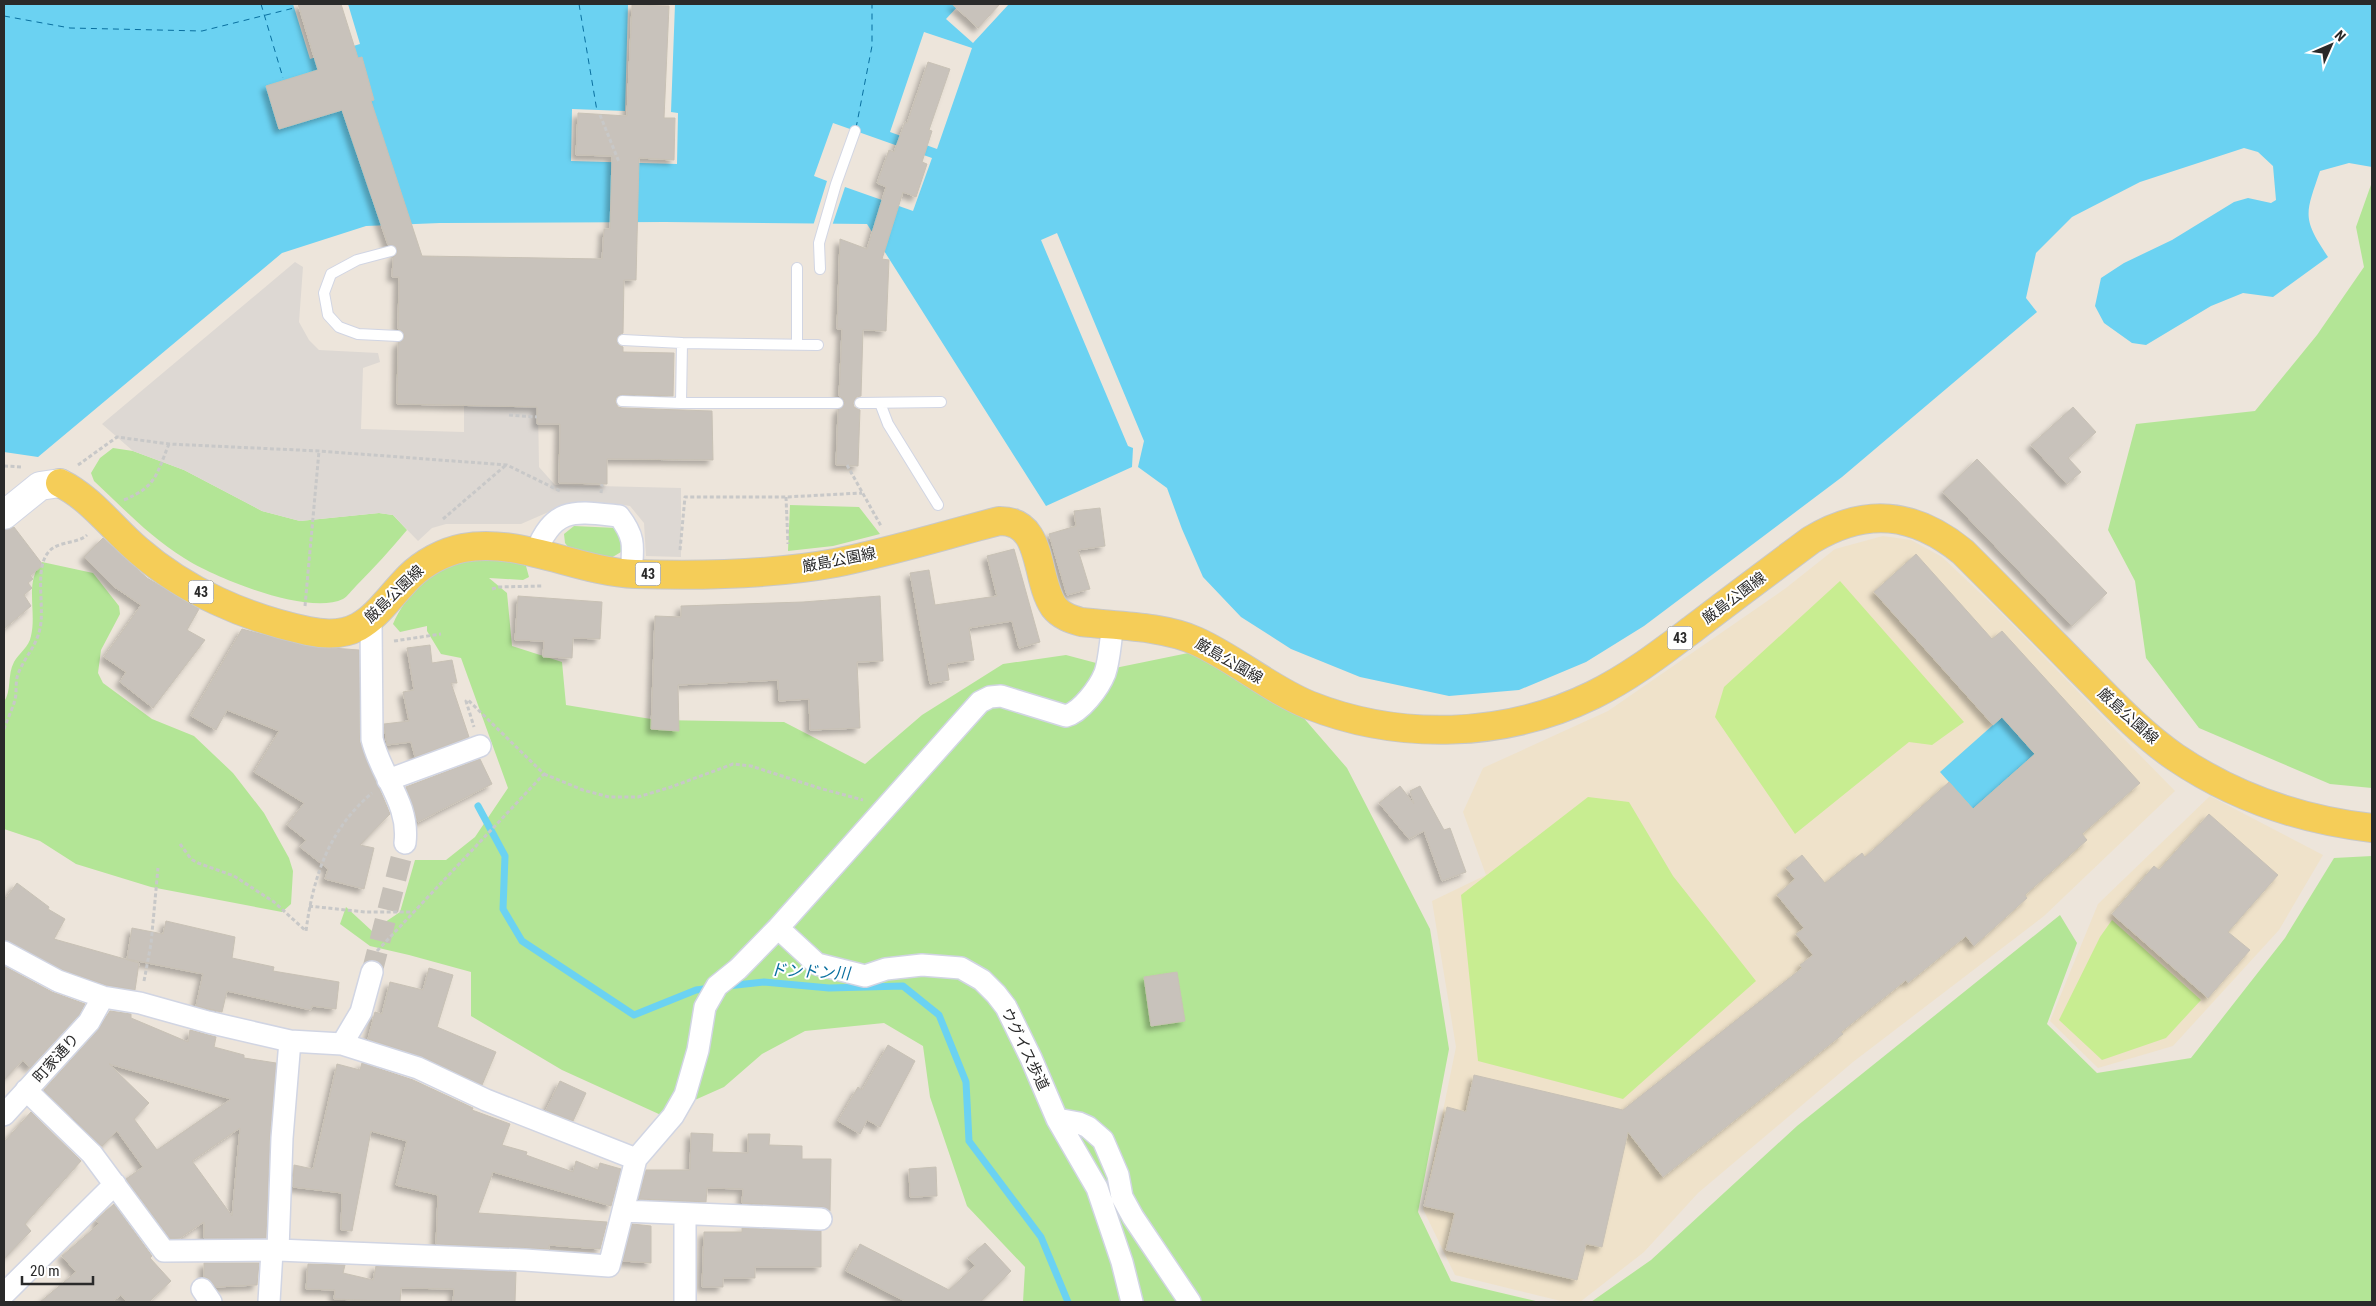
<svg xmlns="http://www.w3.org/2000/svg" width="2376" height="1306" viewBox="0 0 2376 1306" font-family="'Roboto Condensed','Noto Sans JP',sans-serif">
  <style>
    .education { fill: #efe2ca }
    .green { fill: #b3e596 }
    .pitch { fill: #c8ed91 }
    .plaza { fill: #ddd8d3 }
    .water { fill: #6bd2f2 }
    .pier { fill: #ede5db }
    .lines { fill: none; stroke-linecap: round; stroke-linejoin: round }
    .stream { stroke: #6bd2f2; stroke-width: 7 }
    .ferry { stroke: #096f9f; stroke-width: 1; stroke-dasharray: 6 5; stroke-linecap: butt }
    .building { fill: #c8c2bb; stroke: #c8c1b5; fill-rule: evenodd; filter: url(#shadow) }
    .street-tunnel { stroke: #c6c0b8; stroke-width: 21; stroke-dasharray: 21 11; stroke-linecap: butt }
    .lane-casing { stroke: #d1d5e3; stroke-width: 12 }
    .street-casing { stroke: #d1d5e3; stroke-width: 24 }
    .secondary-casing { stroke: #d1d5e3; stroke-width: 30 }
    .primary-casing { stroke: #c8c8c8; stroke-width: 30 }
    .path { stroke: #c8c8c8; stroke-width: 3; stroke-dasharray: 4 2.5; stroke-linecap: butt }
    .lane { stroke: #fff; stroke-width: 10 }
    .street { stroke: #fff; stroke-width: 21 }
    .secondary { stroke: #fff; stroke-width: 28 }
    .primary { stroke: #f5cd58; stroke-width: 28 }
    .labels { text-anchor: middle; stroke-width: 4; stroke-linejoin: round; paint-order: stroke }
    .shield { fill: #fff; stroke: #6a6a6a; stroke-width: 1 }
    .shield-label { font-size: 14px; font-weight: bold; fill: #2a2a2a }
    .street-label { font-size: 15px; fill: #2a2a2a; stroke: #fff }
    .water-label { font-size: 16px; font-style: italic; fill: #096f9f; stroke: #fff }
  </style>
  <defs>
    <filter id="shadow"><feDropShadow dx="-4.5" dy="4.5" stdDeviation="2.5" flood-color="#0004"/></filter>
  </defs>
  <rect width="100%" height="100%" fill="#ede5db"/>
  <path class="education" d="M 1883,536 L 1911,540 L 1942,557 L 1998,610 L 2175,791 L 2044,916 L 1853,1062 L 1698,1193 L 1644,1252 L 1580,1302 L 1565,1302 L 1455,1275 L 1423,1209 L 1456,1047 L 1432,901 L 1486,875 L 1463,812 L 1483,768 L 1608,711 L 1786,588 L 1835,549 Z
    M 2210,796 L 2323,855 L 2279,930 L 2173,1046 L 2098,1068 L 2050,1021 L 2098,904 Z"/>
  <path class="green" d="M 2372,182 L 2372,788 L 2330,784 L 2199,728 L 2146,658 L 2135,581 L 2108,530 L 2136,424 L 2255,411 L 2317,335 L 2364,267 L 2356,227 Z
    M 113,448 L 133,451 L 184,470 L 262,511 L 300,521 L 379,513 L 393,515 L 407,530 C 391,549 374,568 356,586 C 352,590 347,597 343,599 C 308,616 215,578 184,558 C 150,537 123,508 94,481 L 91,473 L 100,458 Z
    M 790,505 L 859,507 L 880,534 L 833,546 L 788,551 Z
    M 574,526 L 616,528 L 623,544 L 621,552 L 611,558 L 569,548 L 565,543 L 564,534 Z
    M 493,560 L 516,562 L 526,566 L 529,577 L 523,580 L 489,578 L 507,593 L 512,646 L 562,662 L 566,705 L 657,720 L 784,722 L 865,764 L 922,715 L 1003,664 L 1066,655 L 1115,668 L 1198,651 L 1289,701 L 1347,768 L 1430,929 L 1449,1049 L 1418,1212 L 1451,1281 L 1540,1302 L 1023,1302 L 1025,1267 L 967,1206 L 930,1097 L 923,1046 L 884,1023 L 805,1031 L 762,1054 L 724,1087 L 661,1115 L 562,1070 L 471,1016 L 471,972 L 409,955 L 370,946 L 340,924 L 346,907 L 372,931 L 400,912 L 415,860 L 446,860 L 475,837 L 508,788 L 461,658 L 441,654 L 427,631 L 427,626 L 400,632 L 393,624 C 406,595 429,570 461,562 C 471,560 482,561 493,560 Z
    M 42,562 L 93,573 L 119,606 L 120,614 L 101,650 L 98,673 L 103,683 L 152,719 L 194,736 L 233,773 L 264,813 L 289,858 L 293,871 L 291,904 L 282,912 L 151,887 L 76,864 L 40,841 L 4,829 L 4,702 C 12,690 7,675 14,662 C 19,653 29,647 31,636 C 37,611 24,582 42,562 Z
    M 2372,856 L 2372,1302 L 1591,1302 L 1651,1260 L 1797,1126 L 2060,915 L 2077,943 L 2047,1024 L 2097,1073 L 2191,1058 L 2285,938 L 2334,858 Z"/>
  <path class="pitch" d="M 1840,581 L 1964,722 L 1932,745 L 1909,742 L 1795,834 L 1715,717 L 1724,687 Z
    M 1588,797 L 1629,802 L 1673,876 L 1756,981 L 1623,1099 L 1478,1061 L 1461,895 Z
    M 2112,920 L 2201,1000 L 2166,1038 L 2102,1060 L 2059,1020 L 2100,937 Z"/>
  <path class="plaza" d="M 295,262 L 303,267 L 299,322 L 309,340 L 319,350 L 378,353 L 380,362 L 363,368 L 361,429 L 464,432 L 464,406 L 538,407 L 539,467 L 555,485 L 681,488 L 681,557 L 646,556 L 644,523 L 630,506 L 618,504 L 567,504 L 521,524 L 446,524 L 432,528 L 418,541 L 393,515 L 379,513 L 300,521 L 262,511 L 184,470 L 133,451 L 102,424 Z"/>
  <path class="water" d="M 4,4 L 2372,4 L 2372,167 L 2349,163 L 2320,171 C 2305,215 2302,218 2328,257 L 2273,297 L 2243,293 L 2211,306 L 2146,345 L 2132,343 L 2104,323 L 2095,306 L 2101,278 L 2124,263 L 2172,240 L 2234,202 L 2248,198 L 2271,203 L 2276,200 L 2273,166 L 2258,152 L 2244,148 L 2140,182 L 2072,217 L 2036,253 L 2026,298 L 2037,312 L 1842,477 L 1644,626 L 1586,662 L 1519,690 L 1449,696 L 1360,677 L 1291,649 L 1241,617 L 1203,577 L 1182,529 L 1167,488 L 1138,467 L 1132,467 L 1046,506 L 867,224 L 665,222 L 440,223 L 366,226 L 282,253 L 38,457 L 4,452 Z
    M 2002,717 L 2035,754 L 1973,809 L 1940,772 Z"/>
  <path class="pier" d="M 293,4 L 348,4 L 360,44 L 310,59 Z
    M 628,4 L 675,4 L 671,112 L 678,113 L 677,164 L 571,161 L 572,109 L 625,111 Z
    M 960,4 L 1009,4 L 973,43 L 946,19 Z
    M 924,32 L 972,48 L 937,149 L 890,132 Z
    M 833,123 L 932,158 L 913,211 L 845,187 L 832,226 L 813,226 L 827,181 L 814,176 Z
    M 1057,233 L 1144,441 L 1138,467 L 1132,467 L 1133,448 L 1128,446 L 1041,240 Z"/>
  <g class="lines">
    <path class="stream" d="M 478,806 L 505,856 L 503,909 L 522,941 L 634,1015 L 696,990 L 711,988
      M 727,986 L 764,982 L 829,988 L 903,986 L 939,1015 L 966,1082 L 969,1141 L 1041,1237 L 1068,1302"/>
    <path class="ferry" d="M 261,4 L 283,78
      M 579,4 L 597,111
      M 4,16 L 70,28 L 202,31 L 294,8
      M 856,128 L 872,46 L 872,4"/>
  </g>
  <path class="building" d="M 298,4 L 341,4 L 358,58 L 362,57 L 374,100 L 371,101 L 422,256 L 602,259 L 604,229 L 610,229 L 612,156 L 576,155 L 578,113 L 627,116 L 632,5 L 669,6 L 664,118 L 675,118 L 674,160 L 639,158 L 636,280 L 624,280 L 623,333 L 618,336 L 616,340 L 619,345 L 623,347 L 623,352 L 674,353 L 673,396 L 622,394 L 616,397 L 615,401 L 618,407 L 622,408 L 712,411 L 713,460 L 607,459 L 607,484 L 559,483 L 560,424 L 537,424 L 537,407 L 397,404 L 398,343 L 403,340 L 405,336 L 402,331 L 398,329 L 399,277 L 392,277 L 393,258 L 396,255 L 398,250 L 393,245 L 388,245 L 342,110 L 279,129 L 266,86 L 318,70 Z
    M 952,4 L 1000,4 L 978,28 Z
    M 928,62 L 950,69 L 929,130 L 932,131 L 922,162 L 927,164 L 916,197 L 903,192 L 882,259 L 889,260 L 886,331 L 863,330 L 861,396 L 856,397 L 853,403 L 854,407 L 860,410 L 858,466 L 836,465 L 838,410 L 845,403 L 844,399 L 839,396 L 842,329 L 837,329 L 840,239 L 867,249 L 886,187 L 877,183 L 889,150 L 894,152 L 905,122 L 907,123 Z
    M 2073,407 L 2096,432 L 2068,458 L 2081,472 L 2067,484 L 2031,445 Z
    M 1977,459 L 2107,593 L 2072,626 L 1943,492 Z
    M 1100,508 L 1105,546 L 1078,550 L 1090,589 L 1067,595 L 1049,534 L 1076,526 L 1074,511 Z
    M 14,527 L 43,565 L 30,576 L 33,579 L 28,583 L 32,588 L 24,595 L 31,606 L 4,629 L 4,530 Z
    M 103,538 L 147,578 L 199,609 L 187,630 L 205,640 L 153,708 L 120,682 L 126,672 L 104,657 L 141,605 L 113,586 L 84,557 Z
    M 1014,549 L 1040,642 L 1019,648 L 1012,621 L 969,628 L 974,660 L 947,664 L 949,680 L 930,684 L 910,573 L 929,570 L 935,605 L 997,596 L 987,556 Z
    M 1916,554 L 1992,639 L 2002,631 L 2140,783 L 2082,834 L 2087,840 L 2025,895 L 2027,898 L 1974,946 L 1966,936 L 1908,983 L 1906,980 L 1841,1032 L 1843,1034 L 1663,1177 L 1628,1132 L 1602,1247 L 1586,1244 L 1577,1280 L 1446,1250 L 1455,1213 L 1424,1206 L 1447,1107 L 1466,1112 L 1474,1075 L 1623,1110 L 1802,968 L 1800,965 L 1813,955 L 1796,934 L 1804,928 L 1777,895 L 1795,879 L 1786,868 L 1802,855 L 1825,883 L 1862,853 L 1865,857 L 1949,782 L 1973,809 L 2035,754 L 2002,717 L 1993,725 L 1874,592 Z
    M 518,596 L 602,602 L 600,639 L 573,638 L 572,658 L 543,657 L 544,641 L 515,640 Z
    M 880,596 L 883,661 L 857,662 L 860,728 L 810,730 L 809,699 L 779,701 L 778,680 L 678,685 L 679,731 L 651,729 L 655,616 L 681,617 L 681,606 L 803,602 Z
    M 242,629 L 306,646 L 359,650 L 360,742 L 390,814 L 360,845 L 374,848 L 364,889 L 325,879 L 328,869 L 300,847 L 306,840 L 287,825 L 304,803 L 254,772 L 279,731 L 227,710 L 216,730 L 191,716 Z
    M 430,645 L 432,663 L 452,660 L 457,683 L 451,683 L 469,737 L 415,757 L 411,742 L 387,745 L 384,724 L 409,721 L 403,692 L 414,690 L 407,648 Z
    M 480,759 L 492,784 L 418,822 L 406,787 Z
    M 1400,786 L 1414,804 L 1410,791 L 1420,786 L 1444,830 L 1450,828 L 1466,872 L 1442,881 L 1424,831 L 1409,839 L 1379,803 Z
    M 2209,814 L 2278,875 L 2228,932 L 2250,950 L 2208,998 L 2112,914 L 2154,866 L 2159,870 Z
    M 17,883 L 49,907 L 48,909 L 65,919 L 54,939 L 139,963 L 135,990 L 106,985 L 63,970 L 4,940 L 4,901 Z
    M 166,921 L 235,937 L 232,958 L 274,967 L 273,971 L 339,982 L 336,1009 L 312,1006 L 311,1010 L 227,991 L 222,1012 L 196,1006 L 203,974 L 127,959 L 132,928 L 163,934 Z
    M 4,966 L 52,992 L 85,1004 L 79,1015 L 30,1068 L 23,1060 L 4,1080 Z
    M 429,968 L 453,975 L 437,1027 L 496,1052 L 482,1085 L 423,1057 L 368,1039 L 375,1012 L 382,1014 L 390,982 L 423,990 Z
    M 1177,972 L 1185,1021 L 1151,1026 L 1144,977 Z
    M 110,1011 L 131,1014 L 131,1018 L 188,1042 L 190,1030 L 216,1037 L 214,1047 L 244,1055 L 244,1058 L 276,1063 L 270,1137 L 266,1238 L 204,1238 L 204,1222 L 180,1238 L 170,1238 L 126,1179 L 143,1167 L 117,1131 L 102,1146 L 44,1090 L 98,1030 ZM 109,1064 L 231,1099 L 157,1150 L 134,1119 L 149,1103 ZM 240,1128 L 232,1216 L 192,1161 Z
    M 888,1045 L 915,1061 L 880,1127 L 867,1120 L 860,1134 L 838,1121 L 858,1087 L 862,1090 Z
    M 362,1063 L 413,1080 L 473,1108 L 472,1110 L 510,1124 L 502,1145 L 527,1152 L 526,1155 L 573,1172 L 576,1161 L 598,1170 L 600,1163 L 621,1169 L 611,1206 L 493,1172 L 478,1213 L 607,1222 L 600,1249 L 549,1245 L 549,1249 L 436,1244 L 438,1195 L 396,1185 L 407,1141 L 371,1131 L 352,1231 L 341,1230 L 342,1193 L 293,1187 L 294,1165 L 313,1169 L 337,1064 L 360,1070 Z
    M 560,1081 L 586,1093 L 573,1121 L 546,1110 Z
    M 31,1112 L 81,1161 L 25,1224 L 31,1231 L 4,1259 L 4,1142 Z
    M 691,1133 L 713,1134 L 712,1152 L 748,1153 L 748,1134 L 770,1134 L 769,1145 L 802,1146 L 802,1159 L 831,1159 L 830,1211 L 822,1207 L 742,1203 L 743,1189 L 707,1188 L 706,1202 L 639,1199 L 646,1170 L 690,1170 Z
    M 936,1167 L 937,1196 L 910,1197 L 909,1169 Z
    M 114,1204 L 152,1256 L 150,1258 L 171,1281 L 149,1302 L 127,1302 L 121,1295 L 112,1302 L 40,1302 L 76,1272 L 62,1256 L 99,1224 L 96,1220 Z
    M 632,1224 L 651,1226 L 651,1263 L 623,1261 Z
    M 742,1228 L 821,1231 L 821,1267 L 755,1267 L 755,1278 L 723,1278 L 723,1287 L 702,1287 L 704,1232 L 742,1232 Z
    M 985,1243 L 1011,1271 L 980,1302 L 907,1302 L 846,1271 L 860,1244 L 949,1290 L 975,1266 L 968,1258 Z
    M 204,1263 L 259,1263 L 257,1285 L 216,1287 L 208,1278 L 204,1277 Z
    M 308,1264 L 345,1265 L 343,1273 L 373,1280 L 376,1266 L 516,1272 L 515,1302 L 453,1302 L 454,1289 L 401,1288 L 400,1302 L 334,1299 L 335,1290 L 306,1289 Z"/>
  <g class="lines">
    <path class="street-tunnel" d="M 372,972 L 405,843"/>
    <defs>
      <path id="lane" d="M 391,251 L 357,260 L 331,274 L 324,293 L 328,315 L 339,327 L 358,334 L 398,336
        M 797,268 L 797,344
        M 820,269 L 819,243 L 836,184 L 855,131
        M 623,340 L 682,343
        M 818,345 L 682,343 L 681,403 L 838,403
        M 622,401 L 681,403
        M 860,403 L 941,402
        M 880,403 L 888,424 L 938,505"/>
      <path id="street" d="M 535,554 C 554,506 574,511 619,516 C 636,538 633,547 631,574
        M 371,620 L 372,739 C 381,777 410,803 405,843
        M 388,780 L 480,746
        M 778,928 L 817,964 L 865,976 L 886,969 L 922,965 L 961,968 L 982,980 L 996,994 L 1006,1007 L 1031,1058 L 1057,1119 L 1097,1188 L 1122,1262 L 1132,1302
        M 4,952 L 58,981 L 103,997 L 140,1003 L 208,1022 L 290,1041 L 342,1044 L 361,1012 L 372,972
        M 342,1044 L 418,1068 L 486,1100 L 636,1159
        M 26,1090 L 92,1154 L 164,1251 L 278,1250 L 525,1260 L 609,1266 L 636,1159 L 673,1116 L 685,1095 L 698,1050 L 705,1007 L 717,986 L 738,969 L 778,928 L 980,702 L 990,697 L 1001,696 L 1066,716 C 1081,712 1099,688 1105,673 C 1110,658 1110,641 1113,626
        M 4,1115 L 89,1022 L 103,997
        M 1057,1119 L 1079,1123 L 1088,1127 L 1103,1140 L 1118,1175 L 1122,1197 L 1133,1217 L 1190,1302
        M 623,1211 L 821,1219
        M 278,1250 L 282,1138 L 290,1041
        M 202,1289 L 211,1302
        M 4,1294 L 115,1184
        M 269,1302 L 272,1251
        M 685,1302 L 685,1214"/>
      <path id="secondary" d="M 4,515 L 40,486 L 60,483"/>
      <path id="primary" d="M 60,483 C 91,498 112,528 138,550 C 185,591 246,618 308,631 C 363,643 376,611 409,577 C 423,563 443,552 463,548 C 519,537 578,572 635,574 C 700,576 770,575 835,563 C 890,552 945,535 999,521 C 1045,520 1034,578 1054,607 C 1061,616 1071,619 1081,622 C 1116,626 1164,626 1196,641 C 1236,659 1268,688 1309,705 C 1400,741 1505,738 1593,695 C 1630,677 1662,652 1694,628 C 1733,598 1772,569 1811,540 C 1866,507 1914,512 1963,552 C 2002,591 2040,629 2078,668 C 2109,699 2139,732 2175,757 C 2234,797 2302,820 2372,828"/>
    </defs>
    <use href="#lane" class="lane-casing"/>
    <use href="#street" class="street-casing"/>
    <use href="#secondary" class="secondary-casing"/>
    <use href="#primary" class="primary-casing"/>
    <path class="path" d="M 600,115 L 619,162
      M 509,415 L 537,417
      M 78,465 L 117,437 L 169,444 L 319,451 L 507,465 L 562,492
      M 847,465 L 881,526
      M 4,466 L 22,467
      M 601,493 L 602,484
      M 786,497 L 788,544
      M 124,500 C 157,486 156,475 169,444
      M 443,519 L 506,465
      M 680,550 L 685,497 L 786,497 L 862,493
      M 492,589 L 499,587 L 542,586
      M 305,606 L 319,451
      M 394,641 L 441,634
      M 4,729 C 7,720 12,710 15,700 C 17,692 15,682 18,674 C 26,654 39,644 41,622 C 43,602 36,569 47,554 C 56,540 76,545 87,535
      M 544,774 L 583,790 L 609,797 L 638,797 L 671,787 L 733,764 L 751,766 L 819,788 L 863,800
      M 180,844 L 191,859 L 198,863 L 234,876 L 274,902 L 306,931 C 313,877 329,829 372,793
      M 309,906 L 365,912 L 412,912
      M 377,951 L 544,774 L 468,700 L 466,701 L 474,727
      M 144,981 L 151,944 L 158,868"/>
    <use href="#lane" class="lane"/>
    <use href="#street" class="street"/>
    <use href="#secondary" class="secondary"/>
    <use href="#primary" class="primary"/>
  </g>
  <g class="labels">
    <g class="shield">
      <rect x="635.5" y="562.5" width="25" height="23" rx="4"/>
      <rect x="188.5" y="580.5" width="25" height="23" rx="4"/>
      <rect x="1667.5" y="626.5" width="25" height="23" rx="4"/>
    </g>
    <g class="shield-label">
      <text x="648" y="579">43</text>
      <text x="201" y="597">43</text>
      <text x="1680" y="643">43</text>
    </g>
    <g class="street-label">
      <text transform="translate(839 560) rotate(-11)" y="5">厳島公園線</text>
      <text transform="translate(394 594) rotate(-44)" y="5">厳島公園線</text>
      <text transform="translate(1734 598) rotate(-37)" y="5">厳島公園線</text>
      <text transform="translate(1229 661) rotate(30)" y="5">厳島公園線</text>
      <text transform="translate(2128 716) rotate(42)" y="5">厳島公園線</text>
      <text transform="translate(1025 1049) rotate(64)" y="5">ウグイス歩道</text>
      <text transform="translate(56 1058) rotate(-48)" y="5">町家通り</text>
    </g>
    <g class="water-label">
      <text transform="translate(810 971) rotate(3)" y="6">ドンドン川</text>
    </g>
  </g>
  <rect width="2376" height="1306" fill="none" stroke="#2a2a2a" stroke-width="10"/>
  <g transform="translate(2331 45) rotate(45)" stroke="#ffffff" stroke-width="4" paint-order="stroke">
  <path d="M0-4L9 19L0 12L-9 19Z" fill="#2a2a2a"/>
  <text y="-8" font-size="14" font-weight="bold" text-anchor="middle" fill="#2a2a2a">N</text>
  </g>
  <path d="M22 1276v8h71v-8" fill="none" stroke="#2a2a2a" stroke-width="2.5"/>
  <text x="30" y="1276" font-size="15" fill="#2a2a2a" stroke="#ffffff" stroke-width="4" paint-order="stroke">20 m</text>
</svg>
